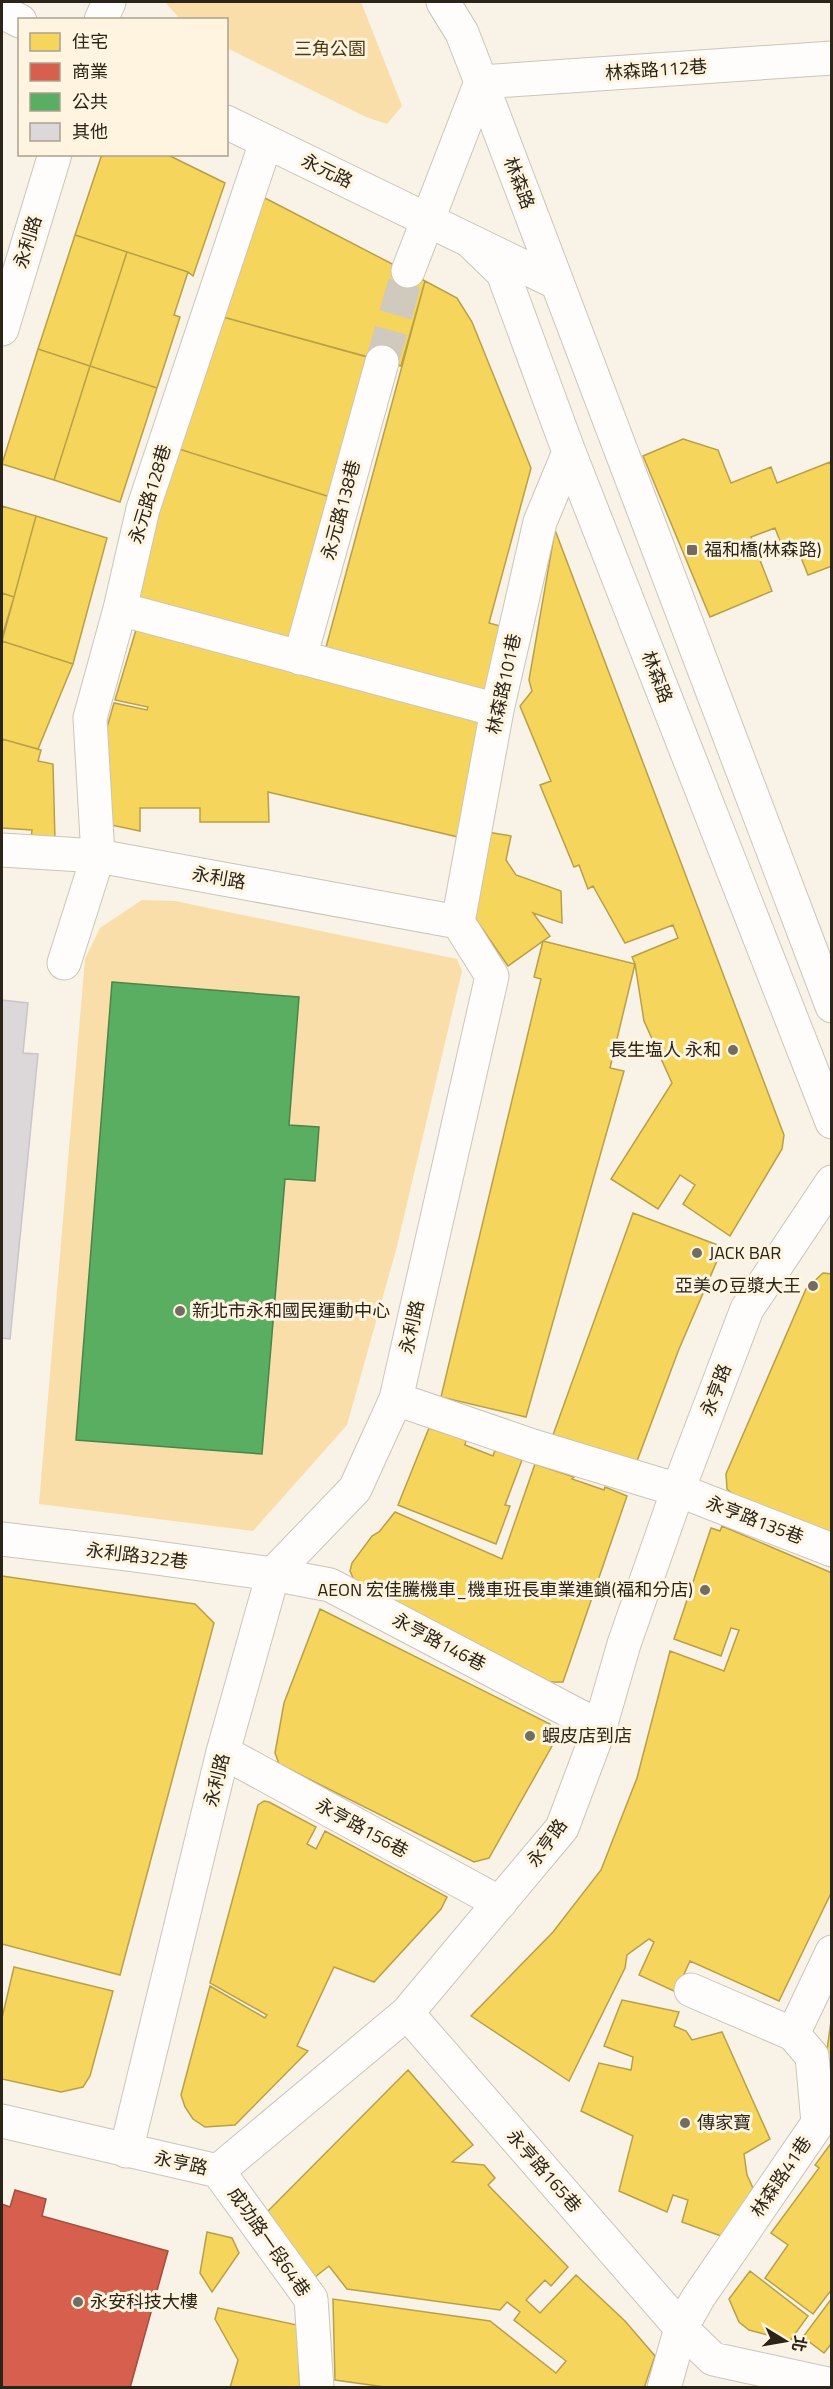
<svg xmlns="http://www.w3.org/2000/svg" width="833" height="2389" viewBox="0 0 833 2389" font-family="'Titillium Web','Noto Sans TC','Noto Sans JP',sans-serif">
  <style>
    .green { fill: #f9deaa }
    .homes { fill: #f6d55c; stroke: #b9a048; stroke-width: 1.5 }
    .shops { fill: #d6604d; stroke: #a34e3d; stroke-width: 1.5 }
    .public { fill: #5aae61; stroke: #4c854b; stroke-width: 1.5 }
    .building { fill: #dcd8d9; stroke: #cac5c7; stroke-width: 1.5 }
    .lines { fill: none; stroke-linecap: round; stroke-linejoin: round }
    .minor-tunnel { stroke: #cfc9be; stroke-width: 33; stroke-dasharray: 33 16; stroke-linecap: butt }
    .minor-casing { stroke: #cbc5ba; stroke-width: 35 }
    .minor { stroke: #fefdfb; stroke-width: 33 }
    .poi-dot { fill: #736c60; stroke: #fff4e0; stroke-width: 2 }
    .labels { text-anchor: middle; stroke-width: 6; stroke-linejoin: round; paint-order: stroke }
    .park-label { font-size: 18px; fill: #4d3a12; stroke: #fff4e0 }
    .street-label { font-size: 18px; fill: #2b2418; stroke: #fff4e0 }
    .poi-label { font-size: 18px; fill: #2b2418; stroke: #fff4e0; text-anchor: start }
  </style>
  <rect width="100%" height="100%" fill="#f8f2e7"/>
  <path class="green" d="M 165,2 L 361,2 L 402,106 L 387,124 L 366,117 L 227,48 L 226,20 L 180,19 Z
    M 142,900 L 175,901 L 457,959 L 462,971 L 396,1250 L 347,1425 L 253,1531 L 39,1504 L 85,959 L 100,928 Z"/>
  <path class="homes" d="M 166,154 L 225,183 L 193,276 L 188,272 L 75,235 L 102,154 Z
    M 263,197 L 425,281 L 401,366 L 223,317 Z
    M 75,235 L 127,252 L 90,366 L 38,349 Z
    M 127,252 L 188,272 L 174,315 L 180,317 L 157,388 L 90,366 Z
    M 425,281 L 457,298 L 472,322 L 531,468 L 489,623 L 500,626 L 485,693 L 325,651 Z
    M 223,317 L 367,357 L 330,497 L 179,449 Z
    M 38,349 L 90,366 L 54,480 L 2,464 Z
    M 90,366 L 157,388 L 120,502 L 54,480 Z
    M 683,439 L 718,450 L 731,483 L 771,467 L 777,483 L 830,462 L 832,467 L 832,566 L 808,575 L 800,555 L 787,559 L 775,528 L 751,537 L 772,591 L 710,617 L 643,456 Z
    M 179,449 L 330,497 L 291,642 L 129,598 Z
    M 2,506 L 36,516 L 14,597 L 2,593 Z
    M 36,516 L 107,538 L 73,664 L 2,641 Z
    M 555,530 L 784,1135 L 782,1149 L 730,1236 L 683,1204 L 695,1185 L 680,1175 L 658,1209 L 611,1179 L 672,1083 L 644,1021 L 635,964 L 632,957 L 678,938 L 673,925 L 625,943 L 593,886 L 588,889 L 579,865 L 574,867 L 540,785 L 551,781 L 520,706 L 532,691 L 529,680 Z
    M 2,593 L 14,597 L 2,637 Z
    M 136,630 L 483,720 L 458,837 L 268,792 L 269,822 L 200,822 L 200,808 L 140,808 L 140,831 L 111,825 L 106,731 L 114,703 L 147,710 L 148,707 L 115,700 Z
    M 2,641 L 73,664 L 38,749 L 2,739 Z
    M 2,739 L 41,750 L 38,761 L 53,764 L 55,841 L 31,839 L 32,830 L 2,828 Z
    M 481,831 L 511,836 L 506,860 L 516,875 L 561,891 L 562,923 L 533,913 L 550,936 L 508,966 L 468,908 Z
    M 543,941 L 635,964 L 610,1068 L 624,1071 L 526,1417 L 441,1397 L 541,979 L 534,977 Z
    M 633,1213 L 723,1247 L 679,1349 L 637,1461 L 553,1435 Z
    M 823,1273 L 832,1274 L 832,1533 L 738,1499 L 727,1489 L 726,1474 L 806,1289 Z
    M 429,1428 L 466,1440 L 465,1445 L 493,1456 L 495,1450 L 522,1460 L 505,1505 L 510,1506 L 496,1544 L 398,1505 Z
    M 535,1464 L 574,1477 L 572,1479 L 604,1490 L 605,1487 L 627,1496 L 563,1682 L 550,1682 L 354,1580 L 350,1571 L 352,1563 L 372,1536 L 379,1532 L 395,1512 L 502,1559 Z
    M 722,1526 L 832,1573 L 832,1891 L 779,2001 L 690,1961 L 676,1992 L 639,1975 L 654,1942 L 649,1939 L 627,1955 L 625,1968 L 569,2081 L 471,2016 L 553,1932 L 601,1870 L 637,1778 L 670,1651 L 724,1671 L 739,1630 L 731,1628 L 721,1656 L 674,1639 L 711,1528 L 720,1531 Z
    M 2,1576 L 195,1604 L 214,1623 L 120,1975 L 2,1944 Z
    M 320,1609 L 550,1724 L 556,1739 L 489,1858 L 474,1862 L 279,1764 L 275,1753 L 284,1703 Z
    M 264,1801 L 269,1802 L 316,1827 L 307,1844 L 316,1849 L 325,1831 L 447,1897 L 441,1909 L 374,1982 L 334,1967 L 297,2046 L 308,2051 L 235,2125 L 205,2127 L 193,2119 L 185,2107 L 181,2095 L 210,1986 L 265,2018 L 267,2015 L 210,1983 L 258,1805 Z
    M 14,1967 L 113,1991 L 90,2076 L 83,2087 L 61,2092 L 2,2079 L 2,2018 Z
    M 622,2000 L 679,2012 L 674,2026 L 686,2031 L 692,2040 L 722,2032 L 770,2139 L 744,2154 L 747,2175 L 753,2188 L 724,2237 L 682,2222 L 688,2200 L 673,2195 L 667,2212 L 619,2191 L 633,2136 L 581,2111 L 599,2063 L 631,2070 L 633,2057 L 604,2046 Z
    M 832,2014 L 832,2079 L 827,2050 Z
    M 408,2070 L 473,2145 L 452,2162 L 484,2165 L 495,2178 L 488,2185 L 568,2267 L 551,2286 L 545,2280 L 526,2300 L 540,2313 L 576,2275 L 625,2321 L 655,2356 L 644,2388 L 392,2388 L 335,2380 L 333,2299 L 490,2321 L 556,2373 L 566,2361 L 514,2320 L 520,2312 L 507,2302 L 500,2310 L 347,2289 L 329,2266 L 315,2277 L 267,2212 Z
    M 832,2142 L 832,2289 L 813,2314 L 765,2278 L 788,2245 L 771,2233 L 819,2168 L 815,2165 Z
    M 207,2232 L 232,2238 L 239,2253 L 212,2292 L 200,2273 Z
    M 750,2271 L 808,2316 L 790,2341 L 749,2330 L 739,2322 L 729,2299 Z
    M 832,2298 L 832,2343 L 824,2353 L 803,2337 Z
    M 218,2308 L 297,2325 L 300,2388 L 230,2388 L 238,2360 L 215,2319 Z"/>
  <path class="shops" d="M 15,2190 L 46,2199 L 42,2216 L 168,2251 L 130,2388 L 2,2388 L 2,2204 L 10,2207 Z"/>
  <path class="public" d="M 112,982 L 299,997 L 289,1125 L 319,1127 L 315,1181 L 285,1179 L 262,1454 L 76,1440 Z"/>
  <path class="building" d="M 2,1000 L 28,1003 L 23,1053 L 38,1054 L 10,1339 L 2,1338 Z"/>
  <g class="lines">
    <path class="minor-tunnel" d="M 382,362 L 408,271"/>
    <defs>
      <path id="minor" d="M 443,2 L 462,33 L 481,82 L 832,1006
        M 2,12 L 20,21
        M 101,20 L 109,2
        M 481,82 L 832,58
        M 226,122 L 557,283
        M 470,241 L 503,273 L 569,452 L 832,1122
        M 408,271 L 481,82
        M 2,329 L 55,154
        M 120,609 L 497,710
        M 300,658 L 382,362
        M 2,850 L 98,856 L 458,922 L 492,976 L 396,1399 L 355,1489 L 273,1574 L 223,1752 L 126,2151
        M 458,922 L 497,710 L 540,522 L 569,452
        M 64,963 L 98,856 L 90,718 L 120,609 L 143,509 L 266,142
        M 396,1399 L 533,1446 L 678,1490 L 832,1550
        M 2,1539 L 128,1554 L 273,1574 L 330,1585 L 600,1727
        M 223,1752 L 500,1903
        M 691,1990 L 793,2034
        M 407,2013 L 681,2328 L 713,2359 L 832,2385
        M 2,2121 L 218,2171 L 407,2013 L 562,1828 L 600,1727 L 624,1644 L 678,1490 L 747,1309 L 832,1182
        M 218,2171 L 311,2299 L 317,2388
        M 664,2388 L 681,2328 L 698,2298 L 818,2123 L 812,2056 L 793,2034 L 832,1952"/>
    </defs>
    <use href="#minor" class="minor-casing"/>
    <use href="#minor" class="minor"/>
  </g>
  <g class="poi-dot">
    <rect x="686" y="544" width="12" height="12" rx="3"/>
    <circle cx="733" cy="1050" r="6"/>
    <circle cx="697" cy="1253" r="6"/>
    <circle cx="813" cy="1286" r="6"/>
    <circle cx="180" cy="1311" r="6"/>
    <circle cx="705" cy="1590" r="6"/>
    <circle cx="530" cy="1736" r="6"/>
    <circle cx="685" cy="2123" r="6"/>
    <circle cx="78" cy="2302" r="6"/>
  </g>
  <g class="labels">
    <g class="park-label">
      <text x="330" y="55">三角公園</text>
    </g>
    <g class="street-label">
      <text transform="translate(656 70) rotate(-4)" y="6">林森路112巷</text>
      <text transform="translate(327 171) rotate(26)" y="6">永元路</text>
      <text transform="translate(519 183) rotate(69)" y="6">林森路</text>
      <text transform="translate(28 242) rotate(-73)" y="6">永利路</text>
      <text transform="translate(150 494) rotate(-73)" y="6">永元路128巷</text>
      <text transform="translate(341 510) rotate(-75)" y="6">永元路138巷</text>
      <text transform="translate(657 677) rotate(69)" y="6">林森路</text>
      <text transform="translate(504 684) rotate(-78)" y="6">林森路101巷</text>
      <text transform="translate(219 878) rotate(10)" y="6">永利路</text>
      <text transform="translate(412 1327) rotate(-77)" y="6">永利路</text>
      <text transform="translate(716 1390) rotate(-69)" y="6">永亨路</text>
      <text transform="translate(755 1520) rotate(21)" y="6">永亨路135巷</text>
      <text transform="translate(137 1556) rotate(7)" y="6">永利路322巷</text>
      <text transform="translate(439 1642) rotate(28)" y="6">永亨路146巷</text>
      <text transform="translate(217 1780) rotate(-76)" y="6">永利路</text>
      <text transform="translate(362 1828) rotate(29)" y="6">永亨路156巷</text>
      <text transform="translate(547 1843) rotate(-54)" y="6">永亨路</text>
      <text transform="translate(181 2163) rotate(12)" y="6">永亨路</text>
      <text transform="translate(544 2171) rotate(49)" y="6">永亨路165巷</text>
      <text transform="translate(781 2177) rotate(-56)" y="6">林森路41巷</text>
      <text transform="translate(269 2242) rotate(55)" y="6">成功路一段64巷</text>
    </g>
    <g class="poi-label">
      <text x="704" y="556">福和橋(林森路)</text>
      <text x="721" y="1056" text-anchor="end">長生塩人 永和</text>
      <text x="709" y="1259">JACK BAR</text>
      <text x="801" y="1292" text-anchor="end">亞美の豆漿大王</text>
      <text x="192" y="1317">新北市永和國民運動中心</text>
      <text x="693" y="1596" text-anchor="end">AEON 宏佳騰機車_機車班長車業連鎖(福和分店)</text>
      <text x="542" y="1742">蝦皮店到店</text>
      <text x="697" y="2129">傳家寶</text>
      <text x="90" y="2308">永安科技大樓</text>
    </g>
  </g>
  <rect width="833" height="2389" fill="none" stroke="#2b2418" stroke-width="6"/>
  <rect x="18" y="18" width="210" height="138" fill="#fff4e0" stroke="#aaa190" stroke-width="1.5"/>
  <rect x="30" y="33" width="30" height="18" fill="#f6d55c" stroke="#aaa190" stroke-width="1.5"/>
  <text x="72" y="48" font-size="18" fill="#2b2418">住宅</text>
  <rect x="30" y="63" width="30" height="18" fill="#d6604d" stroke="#aaa190" stroke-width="1.5"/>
  <text x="72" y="78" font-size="18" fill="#2b2418">商業</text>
  <rect x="30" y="93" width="30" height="18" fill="#5aae61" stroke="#aaa190" stroke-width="1.5"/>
  <text x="72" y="108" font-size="18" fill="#2b2418">公共</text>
  <rect x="30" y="123" width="30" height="18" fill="#dcd8d9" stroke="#aaa190" stroke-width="1.5"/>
  <text x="72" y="138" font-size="18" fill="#2b2418">其他</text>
  <g transform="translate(785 2341) rotate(101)" stroke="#fff4e0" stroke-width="4.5" paint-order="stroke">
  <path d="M0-4.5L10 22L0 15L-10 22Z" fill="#2b2418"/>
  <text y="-9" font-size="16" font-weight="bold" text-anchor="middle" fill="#2b2418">北</text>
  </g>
</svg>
